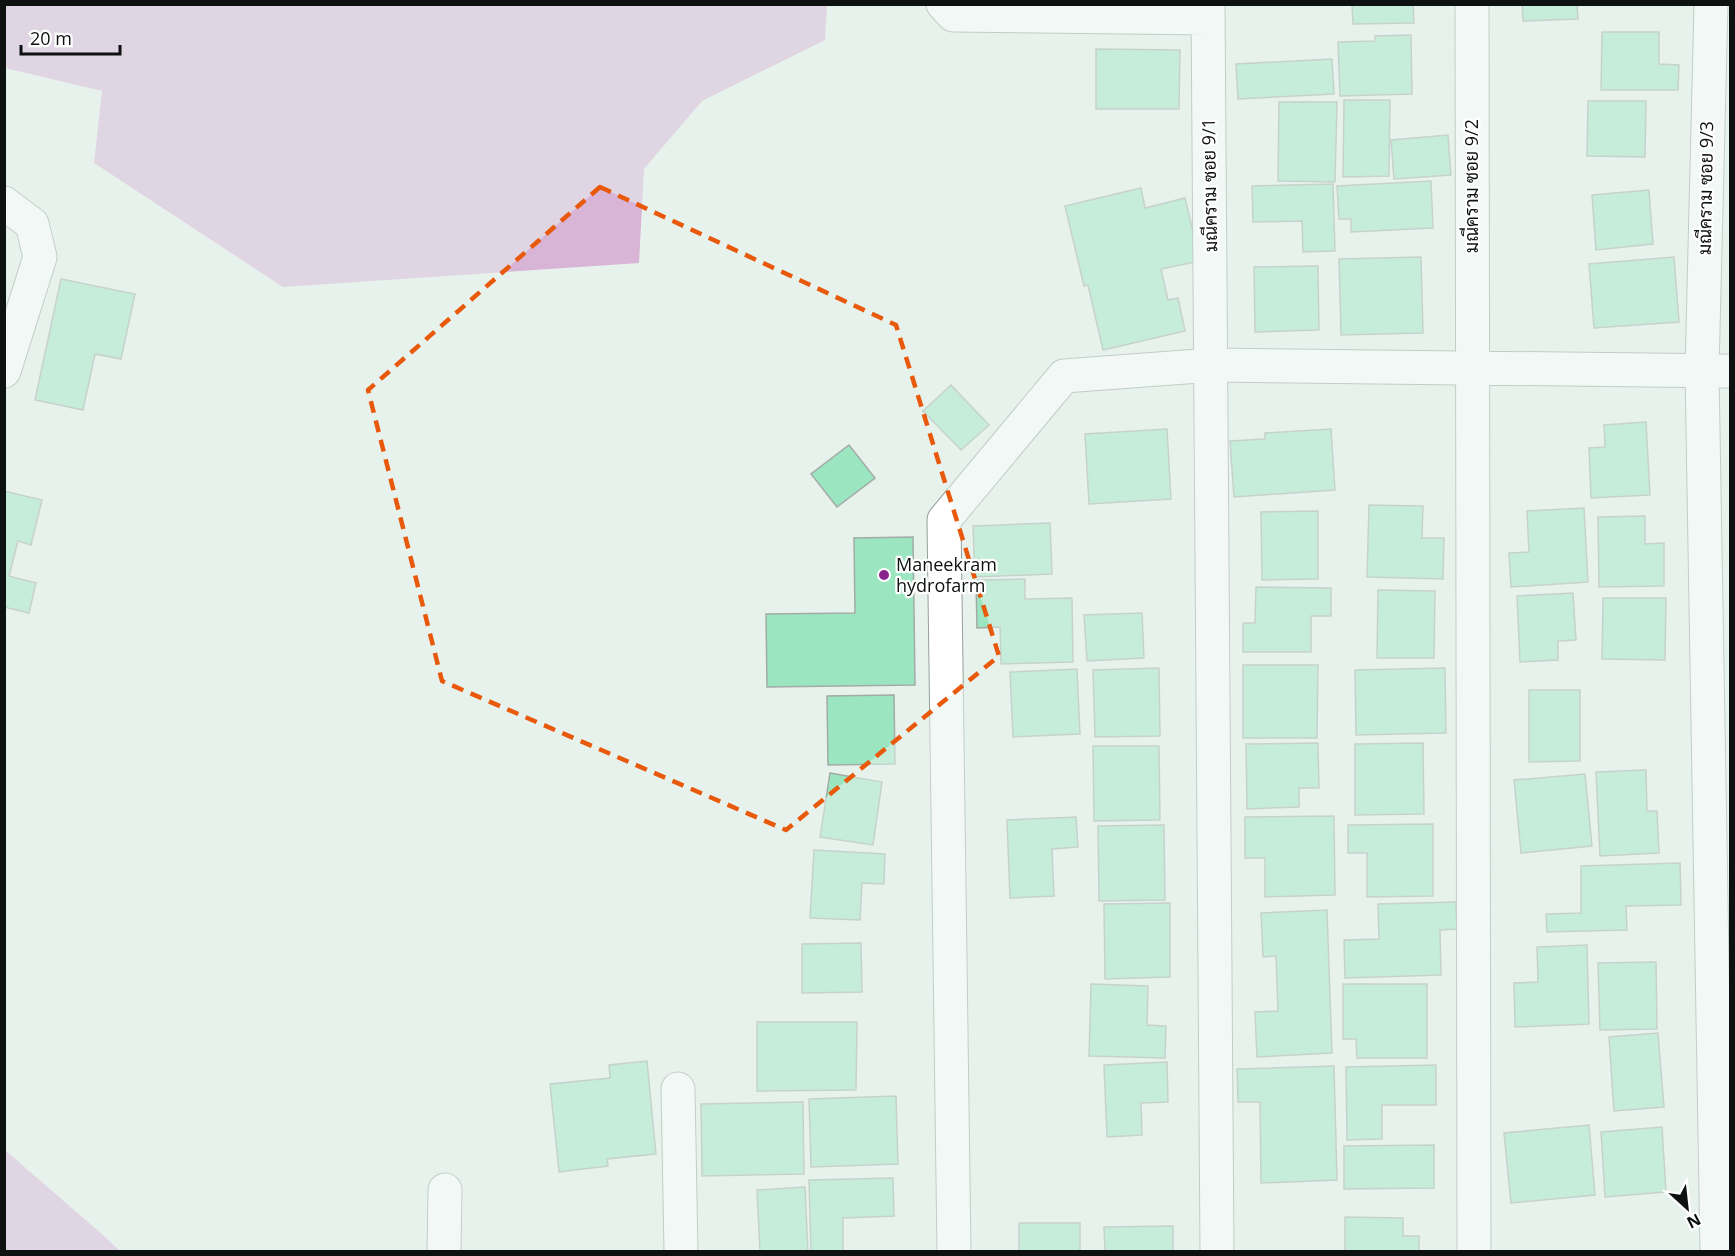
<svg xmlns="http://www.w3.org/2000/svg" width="1735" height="1256" viewBox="0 0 1735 1256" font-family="'Open Sans',Sarabun,sans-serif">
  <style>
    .green { fill: #d8b4d7 }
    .building { fill: #9be6c0; stroke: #a2aba6; stroke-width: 1.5 }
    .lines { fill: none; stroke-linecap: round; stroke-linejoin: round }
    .minor-casing { stroke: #96a09a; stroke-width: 35 }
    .minor { stroke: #fff; stroke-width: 33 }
    .marked { fill: none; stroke: #e8590c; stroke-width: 4.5; stroke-dasharray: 12 8; stroke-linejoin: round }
    .poi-dot { fill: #87238b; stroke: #fff; stroke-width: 2 }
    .labels { text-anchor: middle; stroke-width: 4.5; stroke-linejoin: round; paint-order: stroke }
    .street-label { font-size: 18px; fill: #0d110f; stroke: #fff }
    .poi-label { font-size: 18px; fill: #0d110f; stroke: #fff; text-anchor: start }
  </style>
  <rect width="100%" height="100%" fill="#e8f2ec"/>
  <path class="green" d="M 5,4 L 827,4 L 827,5 L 825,40 L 702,101 L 644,169 L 639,263 L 283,287 L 94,163 L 102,91 L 5,68 Z
    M 5,1150 L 104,1236 L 120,1251 L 5,1251 Z"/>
  <path class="building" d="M 1352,4 L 1413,4 L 1414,23 L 1353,24 Z
    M 1522,4 L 1577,4 L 1578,19 L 1523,21 Z
    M 1602,32 L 1659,32 L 1659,64 L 1679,65 L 1678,90 L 1601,90 Z
    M 1411,35 L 1412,94 L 1340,96 L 1338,42 L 1375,41 L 1375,36 Z
    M 1096,49 L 1180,50 L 1179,109 L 1096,109 Z
    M 1332,59 L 1334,94 L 1238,99 L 1236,64 Z
    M 1344,100 L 1390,100 L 1389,176 L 1343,177 Z
    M 1588,101 L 1646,101 L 1645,157 L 1587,156 Z
    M 1279,102 L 1337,102 L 1335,182 L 1278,181 Z
    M 1448,135 L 1451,175 L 1394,179 L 1391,140 Z
    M 1431,181 L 1433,228 L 1351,232 L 1351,219 L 1339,219 L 1337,186 Z
    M 1333,184 L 1335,251 L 1303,252 L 1302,221 L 1253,222 L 1252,186 Z
    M 1141,188 L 1145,208 L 1185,198 L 1200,261 L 1161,269 L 1168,300 L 1178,298 L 1185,331 L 1103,350 L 1088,285 L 1084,286 L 1065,206 Z
    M 1649,190 L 1653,244 L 1596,250 L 1592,195 Z
    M 1421,257 L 1423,333 L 1341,335 L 1339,259 Z
    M 1674,257 L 1679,322 L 1594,328 L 1589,264 Z
    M 1318,266 L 1319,330 L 1255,332 L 1254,267 Z
    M 61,279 L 135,294 L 121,359 L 95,354 L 83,410 L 35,400 Z
    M 951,385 L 989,425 L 961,450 L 923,411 Z
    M 1646,422 L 1650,495 L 1591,498 L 1589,448 L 1605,447 L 1604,425 Z
    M 1167,429 L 1171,499 L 1089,504 L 1085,434 Z
    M 1331,429 L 1335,490 L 1234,497 L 1230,441 L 1265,439 L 1265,433 Z
    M 849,445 L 875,478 L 837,507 L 811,474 Z
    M 4,491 L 42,500 L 31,545 L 18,541 L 9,576 L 36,583 L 29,613 L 4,607 Z
    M 1369,505 L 1423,506 L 1422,538 L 1444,538 L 1443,579 L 1367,577 Z
    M 1584,508 L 1588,582 L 1511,587 L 1509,553 L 1529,552 L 1527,511 Z
    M 1318,511 L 1318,579 L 1262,580 L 1261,512 Z
    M 1645,516 L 1645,544 L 1664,543 L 1664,586 L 1599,587 L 1598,517 Z
    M 1050,523 L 1052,574 L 975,577 L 973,526 Z
    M 913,537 L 915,685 L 767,687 L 766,614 L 855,613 L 854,538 Z
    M 1025,579 L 1025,599 L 1072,598 L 1073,662 L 1001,664 L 1000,627 L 977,628 L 976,580 Z
    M 1256,587 L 1331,588 L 1331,616 L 1311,616 L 1311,652 L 1243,652 L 1243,623 L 1255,623 Z
    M 1378,590 L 1435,591 L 1434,658 L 1377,658 Z
    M 1573,593 L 1576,640 L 1558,641 L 1558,660 L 1520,662 L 1517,596 Z
    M 1603,598 L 1666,598 L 1665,660 L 1602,659 Z
    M 1142,613 L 1144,658 L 1087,661 L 1084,615 Z
    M 1243,665 L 1318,665 L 1317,738 L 1243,738 Z
    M 1159,668 L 1160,736 L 1095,737 L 1093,670 Z
    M 1445,668 L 1446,733 L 1356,735 L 1355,670 Z
    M 1077,669 L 1080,734 L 1013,737 L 1010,672 Z
    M 1529,690 L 1580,690 L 1580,761 L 1529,762 Z
    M 894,695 L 895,764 L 828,765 L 827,696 Z
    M 1318,743 L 1319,788 L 1299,788 L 1299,807 L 1247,809 L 1246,744 Z
    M 1423,743 L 1424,814 L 1355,815 L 1355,744 Z
    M 1093,746 L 1159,746 L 1160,820 L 1094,821 Z
    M 1646,770 L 1647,811 L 1657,811 L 1659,853 L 1600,856 L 1596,772 Z
    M 830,773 L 882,782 L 873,845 L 820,837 Z
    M 1585,774 L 1592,846 L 1521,853 L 1514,780 Z
    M 1334,816 L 1335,895 L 1265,897 L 1265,858 L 1245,858 L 1245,817 Z
    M 1076,817 L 1078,847 L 1052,849 L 1054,896 L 1010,898 L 1007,820 Z
    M 1433,824 L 1433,896 L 1367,897 L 1367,853 L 1348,853 L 1348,825 Z
    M 1164,825 L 1165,900 L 1099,901 L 1098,826 Z
    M 814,850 L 885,854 L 884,884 L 862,883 L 860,920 L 810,918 Z
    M 1680,863 L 1681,905 L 1626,906 L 1627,930 L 1547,932 L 1546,914 L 1581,913 L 1581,866 Z
    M 1456,902 L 1457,929 L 1440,930 L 1441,975 L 1345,978 L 1344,940 L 1379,939 L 1378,904 Z
    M 1170,903 L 1170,977 L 1105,979 L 1104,904 Z
    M 1327,910 L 1332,1053 L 1257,1057 L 1255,1012 L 1278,1011 L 1276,956 L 1263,957 L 1261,913 Z
    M 861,943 L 862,992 L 802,993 L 802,944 Z
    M 1587,945 L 1589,1024 L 1515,1027 L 1514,983 L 1538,982 L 1537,947 Z
    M 1656,962 L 1657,1029 L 1600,1030 L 1598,963 Z
    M 1091,984 L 1148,986 L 1147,1025 L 1166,1026 L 1165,1058 L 1089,1056 Z
    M 1343,984 L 1427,984 L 1427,1058 L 1357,1058 L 1356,1039 L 1343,1039 Z
    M 757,1022 L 857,1022 L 856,1090 L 757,1091 Z
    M 1658,1033 L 1664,1107 L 1614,1111 L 1609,1037 Z
    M 647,1061 L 656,1154 L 607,1159 L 608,1166 L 559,1172 L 550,1084 L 610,1078 L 609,1065 Z
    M 1167,1062 L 1168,1102 L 1141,1103 L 1142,1135 L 1107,1137 L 1104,1065 Z
    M 1436,1065 L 1436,1105 L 1382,1105 L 1382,1139 L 1347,1140 L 1346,1067 Z
    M 1334,1066 L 1337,1180 L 1261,1183 L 1260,1102 L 1238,1102 L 1237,1069 Z
    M 896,1096 L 898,1164 L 811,1167 L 809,1099 Z
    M 803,1102 L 804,1174 L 702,1176 L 701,1104 Z
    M 1589,1125 L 1595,1195 L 1511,1203 L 1504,1133 Z
    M 1662,1127 L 1666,1192 L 1605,1197 L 1601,1132 Z
    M 1434,1145 L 1434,1188 L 1344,1189 L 1344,1146 Z
    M 893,1178 L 894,1216 L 843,1218 L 843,1252 L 811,1252 L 809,1180 Z
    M 805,1187 L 808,1252 L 760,1252 L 757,1190 Z
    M 1345,1217 L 1403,1218 L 1403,1236 L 1419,1236 L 1419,1252 L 1345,1252 Z
    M 1019,1223 L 1080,1223 L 1080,1252 L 1019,1252 Z
    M 1173,1226 L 1173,1252 L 1105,1252 L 1104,1227 Z"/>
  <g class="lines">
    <defs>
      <path id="minor" d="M 943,4 L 953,15 L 1208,18
        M 1208,4 L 1217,1252
        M 1472,4 L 1474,1252
        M 1711,4 L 1702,371 L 1717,1252
        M 4,203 L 32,224 L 40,257 L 4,371
        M 678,1089 L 681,1252
        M 444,1252 L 445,1190
        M 954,1252 L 944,520 L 1064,376 L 1212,365 L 1730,371"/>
    </defs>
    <use href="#minor" class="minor-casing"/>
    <use href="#minor" class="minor"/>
  </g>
  <path d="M0 0H1735V1256H0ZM 600,187 L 896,325 L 999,656 L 786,830 L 442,681 L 368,390 Z" fill="#e8f2ec" fill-opacity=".55" fill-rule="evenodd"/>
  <path class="marked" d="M 600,187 L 896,325 L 999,656 L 786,830 L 442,681 L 368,390 Z"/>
  <circle class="poi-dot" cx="884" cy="575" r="6"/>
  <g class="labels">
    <g class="street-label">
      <text transform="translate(1210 185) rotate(-91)" y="6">มณีคราม ซอย 9/1</text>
      <text transform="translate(1472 186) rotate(-90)" y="6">มณีคราม ซอย 9/2</text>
      <text transform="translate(1706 188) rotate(-89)" y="6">มณีคราม ซอย 9/3</text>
    </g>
    <g class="poi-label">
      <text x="896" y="571">Maneekram<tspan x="896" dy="21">hydrofarm</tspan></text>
    </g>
  </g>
  <rect width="1735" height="1256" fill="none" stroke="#0d110f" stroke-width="12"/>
  <g transform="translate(1687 1208) rotate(153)" stroke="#ffffff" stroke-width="4.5" paint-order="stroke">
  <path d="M0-4.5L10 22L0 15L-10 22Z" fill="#0d110f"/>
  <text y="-9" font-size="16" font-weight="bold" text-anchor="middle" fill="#0d110f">N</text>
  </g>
  <path d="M21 45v9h99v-9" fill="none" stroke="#0d110f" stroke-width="3"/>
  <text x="30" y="45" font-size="18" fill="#0d110f" stroke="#ffffff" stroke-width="4.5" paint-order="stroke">20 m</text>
</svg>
